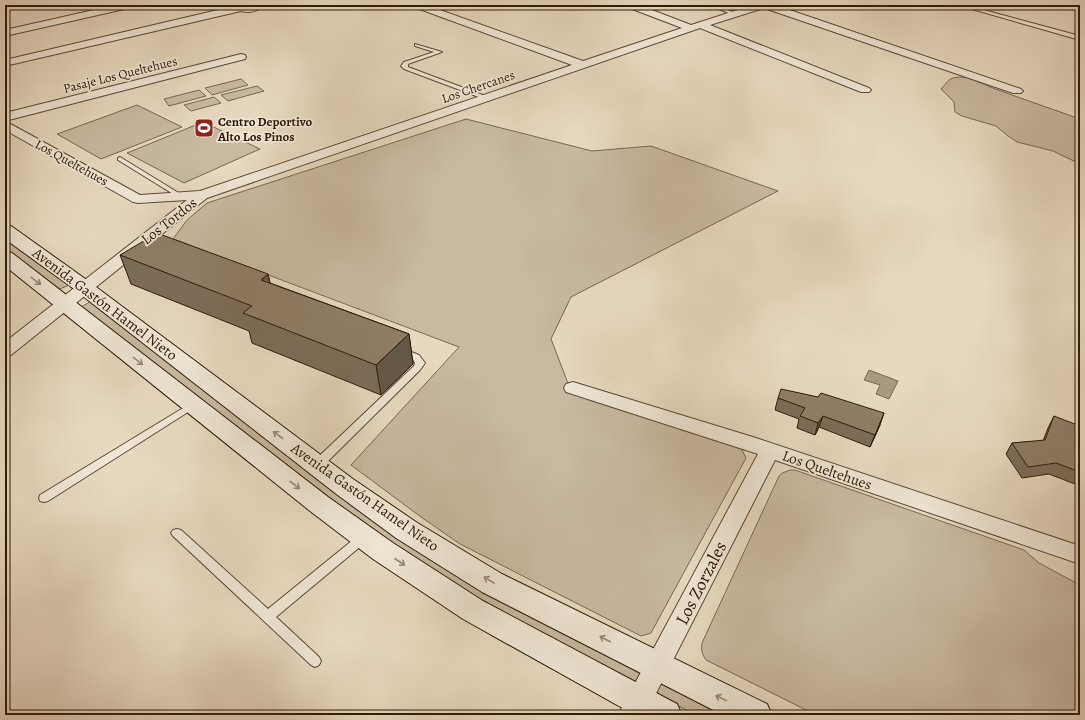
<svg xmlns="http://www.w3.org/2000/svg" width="1085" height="720" viewBox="0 0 1085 720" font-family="Alegreya,serif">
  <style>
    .green { fill: #c7b9a2; stroke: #7a6a56 }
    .water { fill: #a79982; stroke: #776752 }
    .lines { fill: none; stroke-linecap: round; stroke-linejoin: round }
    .service-casing { stroke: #5c4b37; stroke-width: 2 }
    .minor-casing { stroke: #5c4b37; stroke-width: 2 }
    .secondary-casing { stroke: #2e1c09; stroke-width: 2 }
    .service { fill: #efe6d7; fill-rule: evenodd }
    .minor { fill: #efe6d7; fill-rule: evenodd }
    .secondary { fill: #efe6d7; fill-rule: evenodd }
    .wall { fill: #7a6c5a; stroke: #2e1c09 }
    .shaded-wall { fill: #63584a; stroke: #2e1c09 }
    .building { fill: #8e7e69; stroke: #2e1c09 }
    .oneway { stroke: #988b7a }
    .labels { text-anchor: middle; stroke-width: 3.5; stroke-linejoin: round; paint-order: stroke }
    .far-street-label { font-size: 13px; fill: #2e1c09; stroke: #efe6d7 }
    .far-poi-label { font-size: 13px; font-weight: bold; fill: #2e1c09; stroke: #efe6d7; text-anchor: start }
    .street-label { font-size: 15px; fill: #2e1c09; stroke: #efe6d7 }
    .near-street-label { font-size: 18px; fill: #2e1c09; stroke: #efe6d7 }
  </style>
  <rect width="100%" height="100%" fill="#e6d9c1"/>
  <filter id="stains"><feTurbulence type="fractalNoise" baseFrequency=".005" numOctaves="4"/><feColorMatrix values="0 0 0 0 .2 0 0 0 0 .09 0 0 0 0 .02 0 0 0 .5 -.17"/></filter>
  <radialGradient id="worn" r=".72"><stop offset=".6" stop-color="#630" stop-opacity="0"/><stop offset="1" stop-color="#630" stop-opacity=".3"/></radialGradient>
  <path class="green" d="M 960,77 L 970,78 L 995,89 L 1080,119 L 1080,164 L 1053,151 L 1017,142 L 1008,136 L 996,126 L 962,116 L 955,112 L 954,102 L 941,89 C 949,81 947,78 960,77 Z
    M 241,79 L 248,85 L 212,95 L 205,88 Z
    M 257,86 L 264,91 L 228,101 L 221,95 Z
    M 199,90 L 206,96 L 169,106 L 164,99 Z
    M 214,97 L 221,103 L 191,111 L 184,105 Z
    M 137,105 L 182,127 L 101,159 L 57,134 Z
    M 466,119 L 592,151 L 651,146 L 778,191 L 571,297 L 551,339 L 571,391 L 741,448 L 746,458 L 651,633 L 641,636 L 460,544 L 421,517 L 351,465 L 459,347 L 173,239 L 187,220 L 207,203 Z
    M 203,122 L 260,149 L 184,183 L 127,153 Z
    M 5,237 L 69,285 L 60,289 L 5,249 Z
    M 90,302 L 377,521 L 726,715 L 696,715 L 610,671 L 475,597 L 371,529 L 81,307 Z
    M 790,470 L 795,470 L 1024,550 L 1039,563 L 1080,585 L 1080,715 L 816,715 L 706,660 C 702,654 701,650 702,643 L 779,476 L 782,473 Z"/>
  <path class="water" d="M 869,370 L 898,381 L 889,399 L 876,394 L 880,385 L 864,380 Z"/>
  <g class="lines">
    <defs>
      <path id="service" d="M 5,5 L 13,5 L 5,7 Z
        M 710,5 L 716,5 L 737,14 L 733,15 Z
        M 958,5 L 965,5 L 1080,36 L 1080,40 Z
        M 415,44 L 442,52 L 408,64 L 408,67 L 488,97 L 488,99 L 484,99 L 404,69 L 401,66 L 404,62 L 434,52 L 415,46 Z
        M 120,157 L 182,195 L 184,196 L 180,198 L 178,197 L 118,160 L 118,158 Z
        M 401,348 L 419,355 L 425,363 L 420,370 L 321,468 L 313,468 L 312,465 L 313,462 L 414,366 L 415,363 L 413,359 L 398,353 L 397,351 Z
        M 193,402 L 196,403 L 198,405 L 196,407 L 48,501 L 44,502 L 40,501 L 39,498 L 40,495 Z
        M 177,529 L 181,530 L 268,609 L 359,535 L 363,533 L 367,535 L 369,538 L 367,541 L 276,617 L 319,657 L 321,661 L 319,665 L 315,667 L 311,665 L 173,536 L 171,533 L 173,530 Z"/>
      <path id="minor" d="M 116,5 L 134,5 L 129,8 L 5,36 L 5,30 Z
        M 239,5 L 249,5 L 248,6 L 263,5 C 258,12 249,13 241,11 L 5,66 L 5,60 Z
        M 412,5 L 426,5 L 583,61 L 682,28 L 627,7 L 625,5 L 639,5 L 691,25 L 753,5 L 775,5 L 1021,89 L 1023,91 L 1021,93 L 1013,93 L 764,8 L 710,25 L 869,88 L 871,90 L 869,92 L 861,92 L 700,28 L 207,198 L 11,355 L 5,357 L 5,342 L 187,200 L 138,203 L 133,202 L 5,130 L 5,121 L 140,195 L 200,191 L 572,65 L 414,7 Z
        M 241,54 L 245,55 L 246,57 L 245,59 L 5,121 L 5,113 Z
        M 573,382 L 756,438 L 1080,546 L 1080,564 L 775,460 L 645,715 L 618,715 L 758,454 L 566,392 L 564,388 L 566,384 Z"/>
      <path id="secondary" d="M 5,225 L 11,226 L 84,278 L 353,479 L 416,522 L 502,574 L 767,704 L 772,715 L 723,715 L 482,592 L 396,538 L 335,493 L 70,286 L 5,239 Z
        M 5,251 L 12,253 L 328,497 L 393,543 L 483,601 L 677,704 L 682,715 L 635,715 L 463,619 L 373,559 L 310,511 L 5,266 Z"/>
    </defs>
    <use href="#service" class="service-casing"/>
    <use href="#minor" class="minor-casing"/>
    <use href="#secondary" class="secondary-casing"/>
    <use href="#service" class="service"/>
    <use href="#minor" class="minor"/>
    <use href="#secondary" class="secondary"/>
  </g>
  <path class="wall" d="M 120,255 L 268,274 L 270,283 L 409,334 L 413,364 L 381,395 L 252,343 L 249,331 L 131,284 Z
    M 778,398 L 880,425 L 870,447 L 819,427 L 815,435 L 797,428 L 799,419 L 775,410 Z
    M 1054,416 L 1080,432 L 1080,486 L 1049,474 L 1022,478 L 1006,454 L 1012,443 L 1043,441 L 1048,428 Z"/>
  <path class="shaded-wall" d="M 268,274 L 275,304 L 261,280 Z
    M 409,334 L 413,364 L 381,395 L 376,365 Z
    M 884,413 L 880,425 L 870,447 L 875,435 Z
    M 823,416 L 819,427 L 815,435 L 818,423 Z"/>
  <path class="building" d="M 157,233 L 268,274 L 261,280 L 409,334 L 376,365 L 243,313 L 252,306 L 120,255 Z
    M 781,389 L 818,397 L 821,393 L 884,413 L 875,435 L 823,416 L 818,423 L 800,416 L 805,408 L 778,398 Z
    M 1054,416 L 1080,426 L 1080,429 L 1079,432 L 1080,432 L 1080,472 L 1056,463 L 1028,467 L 1012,443 L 1045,440 Z"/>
  <defs><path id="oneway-shaft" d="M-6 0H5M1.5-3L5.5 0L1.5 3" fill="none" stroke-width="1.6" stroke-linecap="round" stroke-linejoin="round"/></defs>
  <g class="oneway">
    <use href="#oneway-shaft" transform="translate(36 281) rotate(37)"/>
    <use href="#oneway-shaft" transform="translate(138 361) rotate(38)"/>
    <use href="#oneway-shaft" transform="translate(278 435) rotate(-143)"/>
    <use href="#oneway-shaft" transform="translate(295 485) rotate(38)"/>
    <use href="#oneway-shaft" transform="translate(400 562) rotate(33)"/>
    <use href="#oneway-shaft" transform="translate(489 580) rotate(-149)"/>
    <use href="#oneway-shaft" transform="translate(605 639) rotate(-153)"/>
    <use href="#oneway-shaft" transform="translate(721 698) rotate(-154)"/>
  </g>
  <defs>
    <symbol id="stadium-square" viewBox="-11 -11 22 22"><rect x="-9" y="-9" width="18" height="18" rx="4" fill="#8f2418" stroke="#efe6d7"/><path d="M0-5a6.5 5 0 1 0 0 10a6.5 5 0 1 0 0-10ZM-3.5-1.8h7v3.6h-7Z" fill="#fff"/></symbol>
  </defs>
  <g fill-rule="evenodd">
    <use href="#stadium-square" x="193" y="117" width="22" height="22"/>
  </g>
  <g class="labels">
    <g class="far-street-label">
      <text transform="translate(120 74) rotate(-14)" y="5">Pasaje Los Queltehues</text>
      <text transform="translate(478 86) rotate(-19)" y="5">Los Chercanes</text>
      <text transform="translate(72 162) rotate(29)" y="5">Los Queltehues</text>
    </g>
    <g class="far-poi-label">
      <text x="218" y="126">Centro Deportivo<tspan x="218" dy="15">Alto Los Pinos</tspan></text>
    </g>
    <g class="street-label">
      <text transform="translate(169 221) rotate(-38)" y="5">Los Tordos</text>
      <text transform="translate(105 304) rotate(37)" y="5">Avenida Gastón Hamel Nieto</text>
      <text transform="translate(827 470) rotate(19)" y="5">Los Queltehues</text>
      <text transform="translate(365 497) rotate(35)" y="5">Avenida Gastón Hamel Nieto</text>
    </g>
    <g class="near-street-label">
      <text transform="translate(701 583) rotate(-63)" y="6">Los Zorzales</text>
    </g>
  </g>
  <rect width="1085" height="720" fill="none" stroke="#e6d9c1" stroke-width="20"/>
  <rect x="6" y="6" width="1073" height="708" fill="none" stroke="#2e1c09" stroke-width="2"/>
  <rect x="10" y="10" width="1065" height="700" fill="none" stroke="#2e1c09"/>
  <rect width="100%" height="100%" filter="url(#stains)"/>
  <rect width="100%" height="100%" fill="url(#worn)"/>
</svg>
